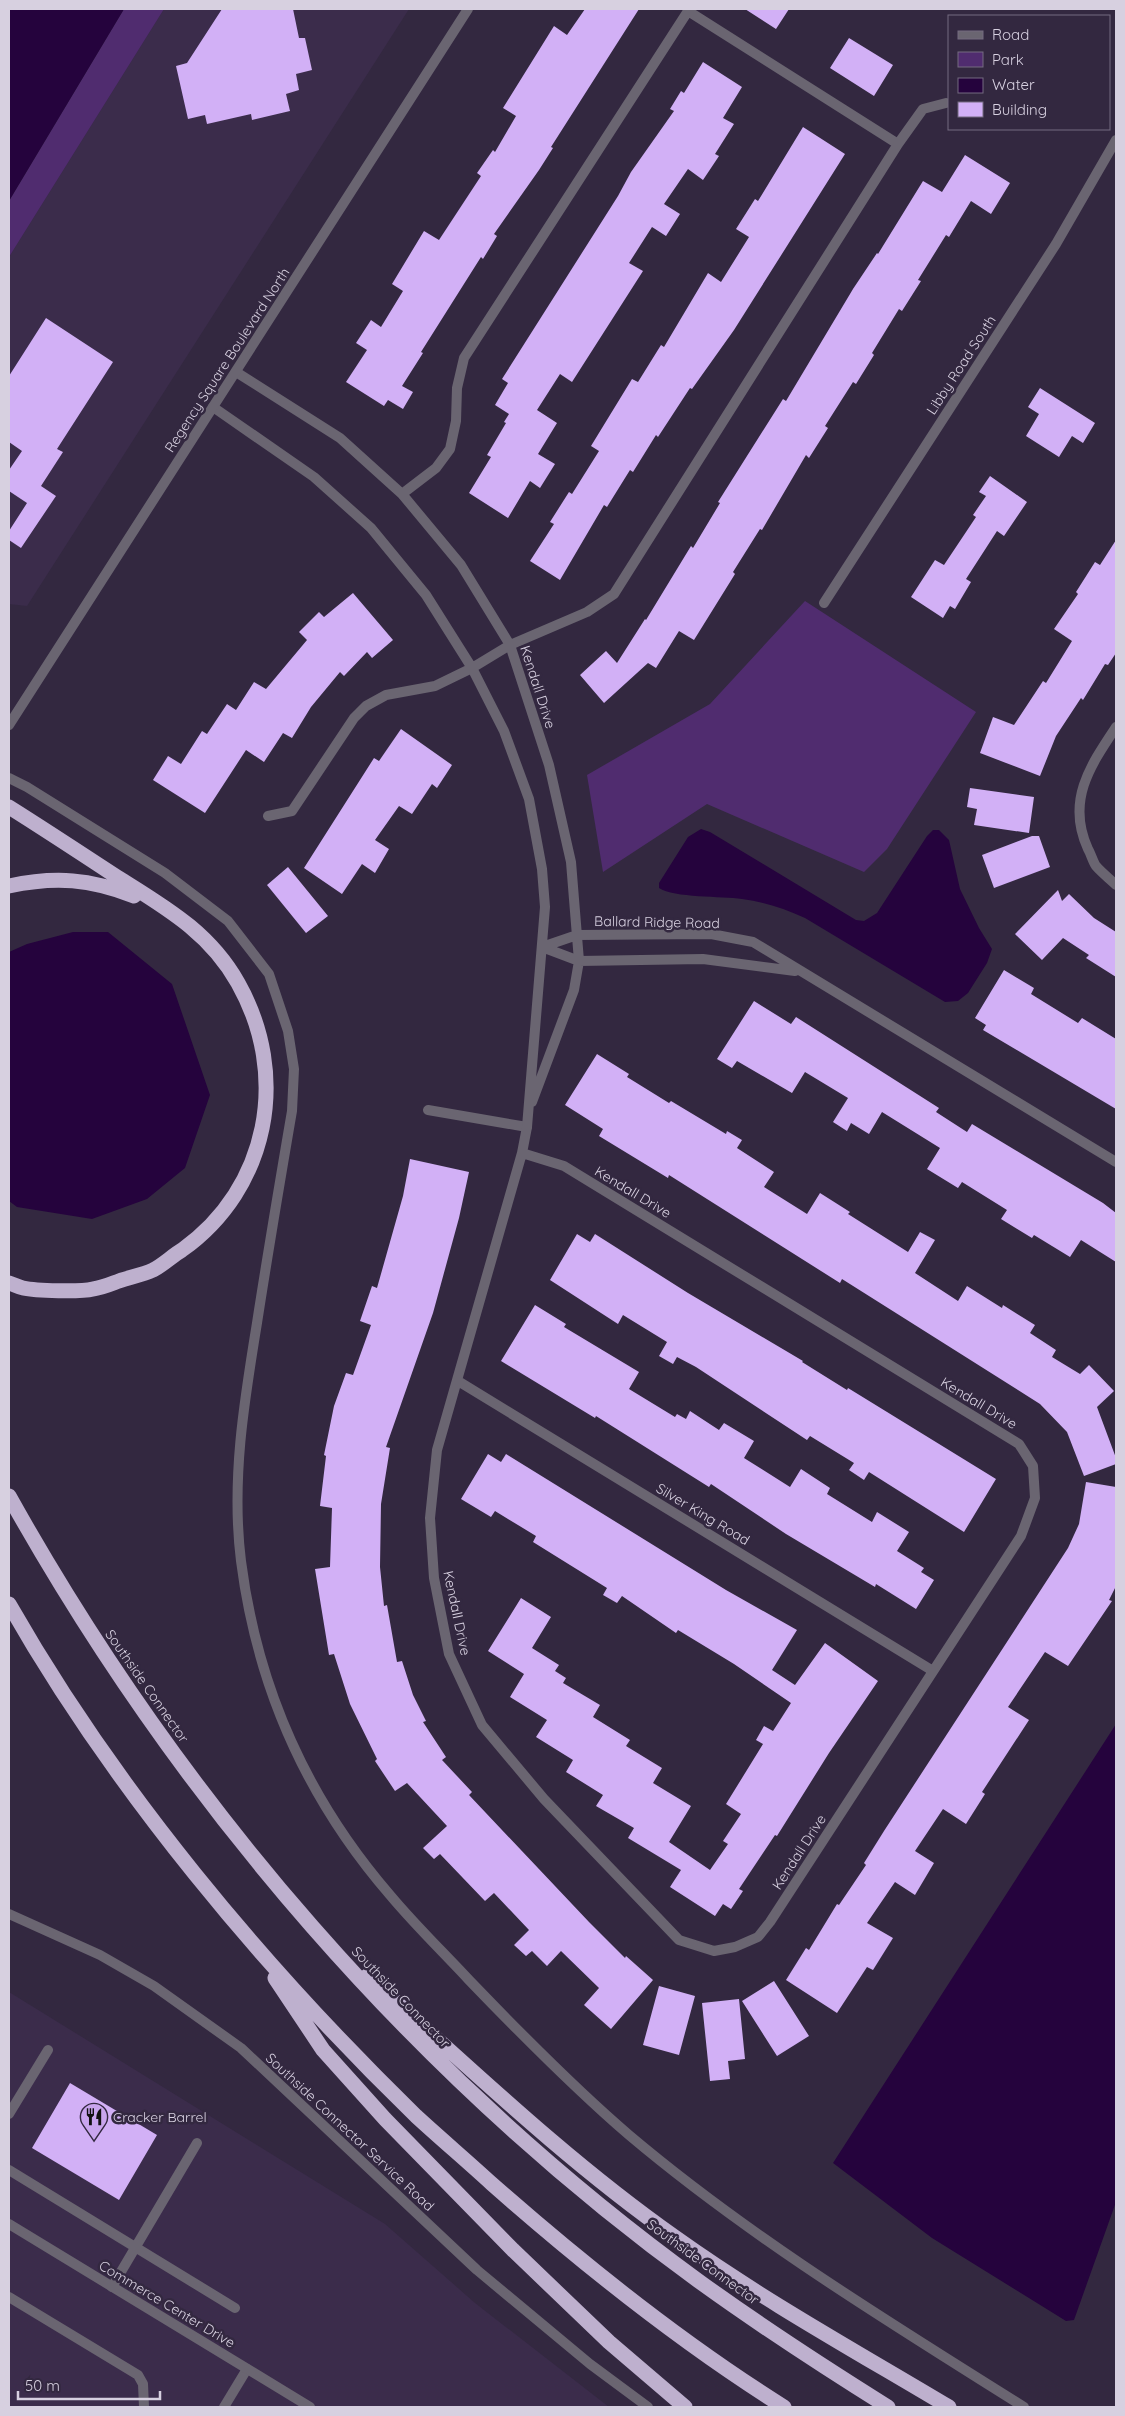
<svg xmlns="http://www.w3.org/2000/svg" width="1125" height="2416" viewBox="0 0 1125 2416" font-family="Quicksand,sans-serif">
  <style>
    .built { fill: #3b2c4b }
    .green { fill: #502c6f }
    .water { fill: #25033d }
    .building { fill: #d2b0f6 }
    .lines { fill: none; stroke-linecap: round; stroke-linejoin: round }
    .service { stroke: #6a6571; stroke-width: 10 }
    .minor { stroke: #6a6571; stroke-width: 10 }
    .tertiary { stroke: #6a6571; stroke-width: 10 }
    .motorway { stroke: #beb0ce; stroke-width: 15 }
    .labels { text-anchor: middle; stroke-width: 5; stroke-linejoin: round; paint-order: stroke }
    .street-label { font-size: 14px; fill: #d7d0e0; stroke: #332840 }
    .poi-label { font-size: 14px; fill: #d7d0e0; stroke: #332840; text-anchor: start }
  </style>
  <rect width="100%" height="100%" fill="#332840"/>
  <path class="built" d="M 164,9 L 409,9 L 27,606 L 9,604 L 9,257 Z
    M 9,1992 L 385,2224 L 475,2303 L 609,2407 L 9,2407 Z"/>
  <path class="green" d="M 124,9 L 164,9 L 9,257 L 9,201 Z
    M 805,601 L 976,712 L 887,849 L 864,872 L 707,804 L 603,872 L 587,775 L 710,704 Z"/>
  <path class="water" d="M 9,9 L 124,9 L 9,201 Z
    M 701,829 L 710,832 L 856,920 L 864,921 L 877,913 L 927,836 L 933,830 L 939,830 L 949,840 L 960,889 L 979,928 L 992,949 L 987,963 L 968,993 L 958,1001 L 945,1002 L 805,918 C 785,909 764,902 742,899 C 722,896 674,898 659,888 L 659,883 L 688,837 Z
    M 73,932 L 108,932 L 172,984 L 210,1095 L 185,1168 L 147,1199 L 92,1219 L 17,1207 L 9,1201 L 9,952 L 27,944 Z
    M 1116,1724 L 1116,2202 L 1074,2320 L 1066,2321 L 932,2238 L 833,2163 Z"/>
  <path class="building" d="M 222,9 L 293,9 L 299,38 L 305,38 L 312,70 L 296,74 L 299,90 L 286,94 L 290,111 L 252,120 L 251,114 L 207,124 L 205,115 L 188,119 L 176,66 L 187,63 Z
    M 585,9 L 639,9 L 551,147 L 553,148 L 539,170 L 494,234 L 497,236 L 483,259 L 481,257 L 421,352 L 423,353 L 402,386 L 413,392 L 403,409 L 388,400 L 384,406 L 346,382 L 367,350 L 356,343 L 371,320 L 381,327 L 403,291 L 392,284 L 424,231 L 439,240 L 481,176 L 477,173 L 493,150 L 495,152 L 516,116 L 503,108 L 554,26 L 567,35 Z
    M 745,9 L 789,9 L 776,29 Z
    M 849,38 L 893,65 L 874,96 L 830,68 Z
    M 703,62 L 742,87 L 723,118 L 734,124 L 715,154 L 719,156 L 703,180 L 688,169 L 664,204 L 680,214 L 666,236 L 652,227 L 629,263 L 643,271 L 572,382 L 560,374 L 537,410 L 557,423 L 538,454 L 555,464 L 540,488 L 530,481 L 508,518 L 469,493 L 491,457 L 487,455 L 506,423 L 504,422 L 509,414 L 495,405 L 508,383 L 502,379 L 618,196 L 631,172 L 674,111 L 670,109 L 681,91 L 684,93 Z
    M 803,127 L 845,154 L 734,330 L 692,389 L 690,388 L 658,437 L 656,435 L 633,472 L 630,470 L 607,507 L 604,505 L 560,580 L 530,561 L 554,524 L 550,522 L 569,492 L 572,494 L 599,451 L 591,446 L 632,379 L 638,382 L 661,345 L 664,347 L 708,273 L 721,282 L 749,237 L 736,229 L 755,199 L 758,201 Z
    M 965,155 L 1010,183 L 991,214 L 971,201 L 949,237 L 946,235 L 918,280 L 921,281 L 902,311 L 899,309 L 872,353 L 874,355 L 856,384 L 853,382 L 825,426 L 828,428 L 809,458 L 806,455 L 762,530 L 760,529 L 733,572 L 735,574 L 694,640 L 679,631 L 656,668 L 648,663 L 604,703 L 580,675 L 606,651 L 617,663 L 645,619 L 646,620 L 691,546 L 693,548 L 720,503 L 718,502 L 783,399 L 786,401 L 853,289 L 877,253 L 878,254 L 923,181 L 942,192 Z
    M 46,318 L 113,362 L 57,449 L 63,452 L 41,486 L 56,496 L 21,548 L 9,540 L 9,531 L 27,503 L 9,491 L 9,470 L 22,451 L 9,442 L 9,376 Z
    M 1040,388 L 1095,423 L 1083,443 L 1072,436 L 1059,457 L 1026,436 L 1039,414 L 1028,407 Z
    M 990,476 L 1027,502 L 1004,536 L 997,531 L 966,579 L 971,582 L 955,609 L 950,606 L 943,618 L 911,597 L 935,560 L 944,565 L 976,517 L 973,515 L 986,496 L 979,492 Z
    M 1116,540 L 1116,653 L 1108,665 L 1105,664 L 1083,700 L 1081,698 L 1056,736 L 1040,776 L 980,753 L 993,717 L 1014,725 L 1043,681 L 1046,683 L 1072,641 L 1054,629 L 1078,594 L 1076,592 L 1095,562 L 1100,565 Z
    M 353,593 L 393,640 L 372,658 L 367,652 L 344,676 L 340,672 L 311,707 L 292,738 L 283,733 L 264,762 L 246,750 L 205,813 L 153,780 L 168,756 L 181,764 L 202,731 L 207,734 L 227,704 L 236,710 L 254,682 L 266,689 L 307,640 L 299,632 L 319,612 L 324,617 Z
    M 401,729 L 452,765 L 437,788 L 432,784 L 412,814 L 399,806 L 375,840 L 389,849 L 375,873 L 362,864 L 342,894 L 304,868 L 374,758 L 379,761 Z
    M 970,788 L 1034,797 L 1029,833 L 974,825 L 977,809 L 967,807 Z
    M 1032,836 L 1039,836 L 1050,867 L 994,888 L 982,855 Z
    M 288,867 L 328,916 L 306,933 L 267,885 Z
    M 1058,890 L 1062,901 L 1069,894 L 1094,918 L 1116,932 L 1116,977 L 1086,958 L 1089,955 L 1063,938 L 1042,960 L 1015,934 Z
    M 1004,970 L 1034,988 L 1031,994 L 1078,1023 L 1082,1018 L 1116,1039 L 1116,1109 L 983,1030 L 986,1025 L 975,1018 Z
    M 754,1001 L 791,1024 L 796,1017 L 939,1108 L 936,1112 L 967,1132 L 972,1124 L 1103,1203 L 1116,1213 L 1116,1262 L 1081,1240 L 1070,1257 L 1034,1235 L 1032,1238 L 1001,1219 L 1007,1210 L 962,1182 L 958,1188 L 927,1169 L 940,1148 L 882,1112 L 869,1134 L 851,1123 L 847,1131 L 833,1122 L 848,1098 L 805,1072 L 792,1093 L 737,1061 L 732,1068 L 717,1059 Z
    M 597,1054 L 629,1074 L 627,1077 L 669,1103 L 671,1101 L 726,1134 L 727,1131 L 742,1140 L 737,1148 L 774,1172 L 764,1187 L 807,1214 L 820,1193 L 850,1212 L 848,1214 L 908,1252 L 920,1232 L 935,1240 L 915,1273 L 958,1301 L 967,1286 L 1002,1308 L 1003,1305 L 1035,1325 L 1030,1333 L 1056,1350 L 1052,1357 L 1080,1374 L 1089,1365 L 1114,1391 L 1097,1407 L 1116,1458 L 1116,1464 L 1084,1476 L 1067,1432 L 1040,1404 L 842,1279 L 840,1283 L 669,1175 L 668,1178 L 599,1136 L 603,1129 L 565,1105 Z
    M 410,1159 L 469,1172 L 459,1218 L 433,1313 L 386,1447 L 390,1448 L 381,1504 L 380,1567 L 384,1606 L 387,1605 L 397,1662 L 402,1661 L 413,1695 L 426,1721 L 423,1722 L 446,1757 L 442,1760 L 472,1792 L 469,1795 L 589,1922 L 625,1958 L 626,1956 L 653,1980 L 611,2029 L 584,2005 L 599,1988 L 561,1951 L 547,1966 L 532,1951 L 526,1956 L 514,1945 L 529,1930 L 494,1893 L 485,1901 L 440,1854 L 434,1859 L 423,1848 L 447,1826 L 407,1783 L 395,1791 L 375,1761 L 377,1759 L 350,1704 L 334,1654 L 329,1655 L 315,1569 L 330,1567 L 332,1508 L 320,1506 L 326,1456 L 324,1455 L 334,1406 L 346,1373 L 353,1375 L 371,1325 L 360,1321 L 372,1286 L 377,1288 L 403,1196 Z
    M 577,1234 L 590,1242 L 595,1234 L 688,1293 L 803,1361 L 802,1362 L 847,1390 L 848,1388 L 996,1479 L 964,1532 L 869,1472 L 864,1480 L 849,1470 L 854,1463 L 810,1436 L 807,1440 L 696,1367 L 677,1357 L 673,1364 L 659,1356 L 667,1342 L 623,1315 L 618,1324 L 550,1280 Z
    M 535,1305 L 566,1324 L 564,1327 L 639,1372 L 629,1389 L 675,1417 L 677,1414 L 686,1419 L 690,1411 L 719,1430 L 724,1423 L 754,1441 L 744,1458 L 790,1487 L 801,1469 L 830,1488 L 827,1494 L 872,1522 L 877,1512 L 909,1532 L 897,1551 L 924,1568 L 921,1572 L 934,1580 L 916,1609 L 876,1584 L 875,1587 L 786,1534 L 711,1484 L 709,1487 L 596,1416 L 595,1418 L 501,1361 Z
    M 488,1454 L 501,1462 L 506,1454 L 726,1590 L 797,1630 L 772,1670 L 795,1685 L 825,1643 L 878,1681 L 829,1753 L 777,1836 L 775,1835 L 739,1889 L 743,1891 L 731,1909 L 723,1904 L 715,1916 L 670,1887 L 681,1870 L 628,1838 L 634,1828 L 596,1806 L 603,1795 L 566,1772 L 573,1760 L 536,1737 L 547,1720 L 510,1697 L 524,1674 L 488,1651 L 521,1598 L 551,1617 L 532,1648 L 559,1665 L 555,1671 L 566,1678 L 563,1683 L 600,1705 L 593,1717 L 630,1740 L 626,1746 L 662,1768 L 653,1783 L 691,1806 L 669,1842 L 710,1870 L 728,1844 L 723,1841 L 741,1814 L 726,1804 L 763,1744 L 756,1740 L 764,1726 L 773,1731 L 791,1703 L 734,1664 L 678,1630 L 676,1633 L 622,1596 L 617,1603 L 603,1595 L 607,1588 L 533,1542 L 536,1536 L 495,1511 L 491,1517 L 461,1499 Z
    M 1086,1482 L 1116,1487 L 1116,1586 L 1109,1600 L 1112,1601 L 1068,1666 L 1045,1652 L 1008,1707 L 1029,1720 L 982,1792 L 985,1794 L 966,1824 L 943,1809 L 915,1851 L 934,1863 L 915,1895 L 895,1882 L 867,1923 L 893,1938 L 873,1970 L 867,1967 L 837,2013 L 786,1980 L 806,1948 L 809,1950 L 837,1904 L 839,1905 L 866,1865 L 864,1863 L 884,1831 L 1068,1548 L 1079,1524 Z
    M 774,1981 L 809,2036 L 777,2056 L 742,2001 Z
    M 659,1986 L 695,1996 L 679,2055 L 643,2045 Z
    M 739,1999 L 745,2059 L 728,2061 L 730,2079 L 710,2081 L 702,2003 Z
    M 70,2083 L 157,2135 L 119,2200 L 32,2148 Z"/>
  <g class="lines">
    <path class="service" d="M 428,1110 L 527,1127
      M 9,2114 L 48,2050
      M 9,2170 L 235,2308
      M 112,2287 L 197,2143
      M 9,2297 L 138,2375 L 143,2384 L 144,2407
      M 224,2407 L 247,2369"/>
    <path class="minor" d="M 898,144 L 923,109 L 946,103
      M 236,372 L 340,438 L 402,494 L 461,565 L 510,645 L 549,765 L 571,862 L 579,961 L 574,990 L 532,1102
      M 213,407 L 314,477 L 371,528 L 426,595 L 472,668 L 504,731 L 529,799 L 542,869 L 545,907 L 527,1127 L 522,1153 L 437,1450 L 430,1518 L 434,1578 L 449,1654 L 482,1725 L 544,1799 L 679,1940 L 714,1951 L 735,1947 L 758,1937 L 770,1922 L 1021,1536 L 1035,1498 L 1033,1466 L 1019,1444 L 564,1166 L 522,1153
      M 824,603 L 1056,244 L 1116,140
      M 1116,727 C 1090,766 1066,801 1088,849 C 1091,854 1093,862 1096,866 C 1102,873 1110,879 1116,885
      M 268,816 L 292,811 L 354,718 L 366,706 L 386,695 L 435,686 L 472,668 L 510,645 L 587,612 L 614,594 L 898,144 L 688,11 L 464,358 L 457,388 L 456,421 L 450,449 L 436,468 L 402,494
      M 542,947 L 577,935 L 711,934 L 753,942 L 1116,1162
      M 542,947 L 579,961 L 703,959 L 795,971
      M 458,1381 L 933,1671
      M 9,2224 L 310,2407"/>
    <path class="tertiary" d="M 9,725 L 468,9
      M 9,778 L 27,787 L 165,873 L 228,921 L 269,974 L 288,1031 L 294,1069 L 292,1111 C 280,1181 268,1252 257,1323 C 244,1402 231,1481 241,1561 C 257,1686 307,1799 390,1895 C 415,1925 443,1952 469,1980 C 520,2033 573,2087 629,2135 C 751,2238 889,2322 1024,2407
      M 9,1914 L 100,1955 L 154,1986 L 241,2048 L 477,2270 L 590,2364 L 648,2407"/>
    <path class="motorway" d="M 9,807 C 44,829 79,852 114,875 C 163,906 209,931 238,983 C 290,1075 269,1188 182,1250 C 172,1256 163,1265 153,1270 C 142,1275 130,1277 119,1281 C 111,1284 102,1288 93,1289 C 81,1292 36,1291 23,1288 C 18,1287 13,1284 9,1283
      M 9,886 C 56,876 90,879 134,896
      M 9,1496 C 180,1802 416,2076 700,2282 C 761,2326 824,2367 888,2407
      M 9,1604 C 115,1790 263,1967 416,2116 C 441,2139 467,2161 492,2184 C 584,2265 680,2342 784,2407
      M 367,1976 C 468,2066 565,2160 676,2238 C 763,2300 857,2352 949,2407
      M 275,1978 L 323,2050 L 385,2119 L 513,2250 L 609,2342 L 685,2407"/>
  </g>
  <defs>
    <symbol id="restaurant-pin" viewBox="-11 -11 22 30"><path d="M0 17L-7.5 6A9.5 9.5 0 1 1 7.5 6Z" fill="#c9a5ee" stroke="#332840"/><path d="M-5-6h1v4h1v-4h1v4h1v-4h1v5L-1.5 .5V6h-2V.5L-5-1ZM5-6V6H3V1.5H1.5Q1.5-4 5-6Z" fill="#111"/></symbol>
  </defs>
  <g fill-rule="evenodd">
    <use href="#restaurant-pin" x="78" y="2101" width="32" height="43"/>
  </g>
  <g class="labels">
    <g class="street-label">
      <text transform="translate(227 360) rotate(-57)" y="5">Regency Square Boulevard North</text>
      <text transform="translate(961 365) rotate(-57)" y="5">Libby Road South</text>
      <text transform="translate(538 687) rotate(72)" y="5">Kendall Drive</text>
      <text transform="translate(657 922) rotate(1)" y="5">Ballard Ridge Road</text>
      <text transform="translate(633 1192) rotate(31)" y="5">Kendall Drive</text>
      <text transform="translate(979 1403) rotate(31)" y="5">Kendall Drive</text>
      <text transform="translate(703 1514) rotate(31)" y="5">Silver King Road</text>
      <text transform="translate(457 1613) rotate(78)" y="5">Kendall Drive</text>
      <text transform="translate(147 1686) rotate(55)" y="5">Southside Connector</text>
      <text transform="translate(799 1852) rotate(-57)" y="5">Kendall Drive</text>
      <text transform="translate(401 1997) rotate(46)" y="5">Southside Connector</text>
      <text transform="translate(350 2132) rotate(43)" y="5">Southside Connector Service Road</text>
      <text transform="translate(703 2262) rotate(36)" y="5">Southside Connector</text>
      <text transform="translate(167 2304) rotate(31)" y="5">Commerce Center Drive</text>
    </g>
    <g class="poi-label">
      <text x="113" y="2122">Cracker Barrel</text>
    </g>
  </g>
  <rect width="1125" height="2416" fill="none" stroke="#d7d0e0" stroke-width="20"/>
  <rect x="948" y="15" width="162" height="115" fill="#332840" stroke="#756b80"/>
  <rect x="958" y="31" width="25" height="8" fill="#6a6571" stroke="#756b80"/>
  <text x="992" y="40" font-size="15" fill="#d7d0e0">Road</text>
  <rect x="958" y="52" width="25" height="15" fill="#502c6f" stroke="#756b80"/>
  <text x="992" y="65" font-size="15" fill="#d7d0e0">Park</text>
  <rect x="958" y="78" width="25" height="15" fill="#25033d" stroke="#756b80"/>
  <text x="992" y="90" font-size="15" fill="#d7d0e0">Water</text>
  <rect x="958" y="102" width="25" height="15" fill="#d2b0f6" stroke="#756b80"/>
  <text x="992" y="115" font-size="15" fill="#d7d0e0">Building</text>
  <path d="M18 2391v8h142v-8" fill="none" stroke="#d7d0e0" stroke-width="2.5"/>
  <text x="25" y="2391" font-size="15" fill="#d7d0e0" stroke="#332840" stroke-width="4" paint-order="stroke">50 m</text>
</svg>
